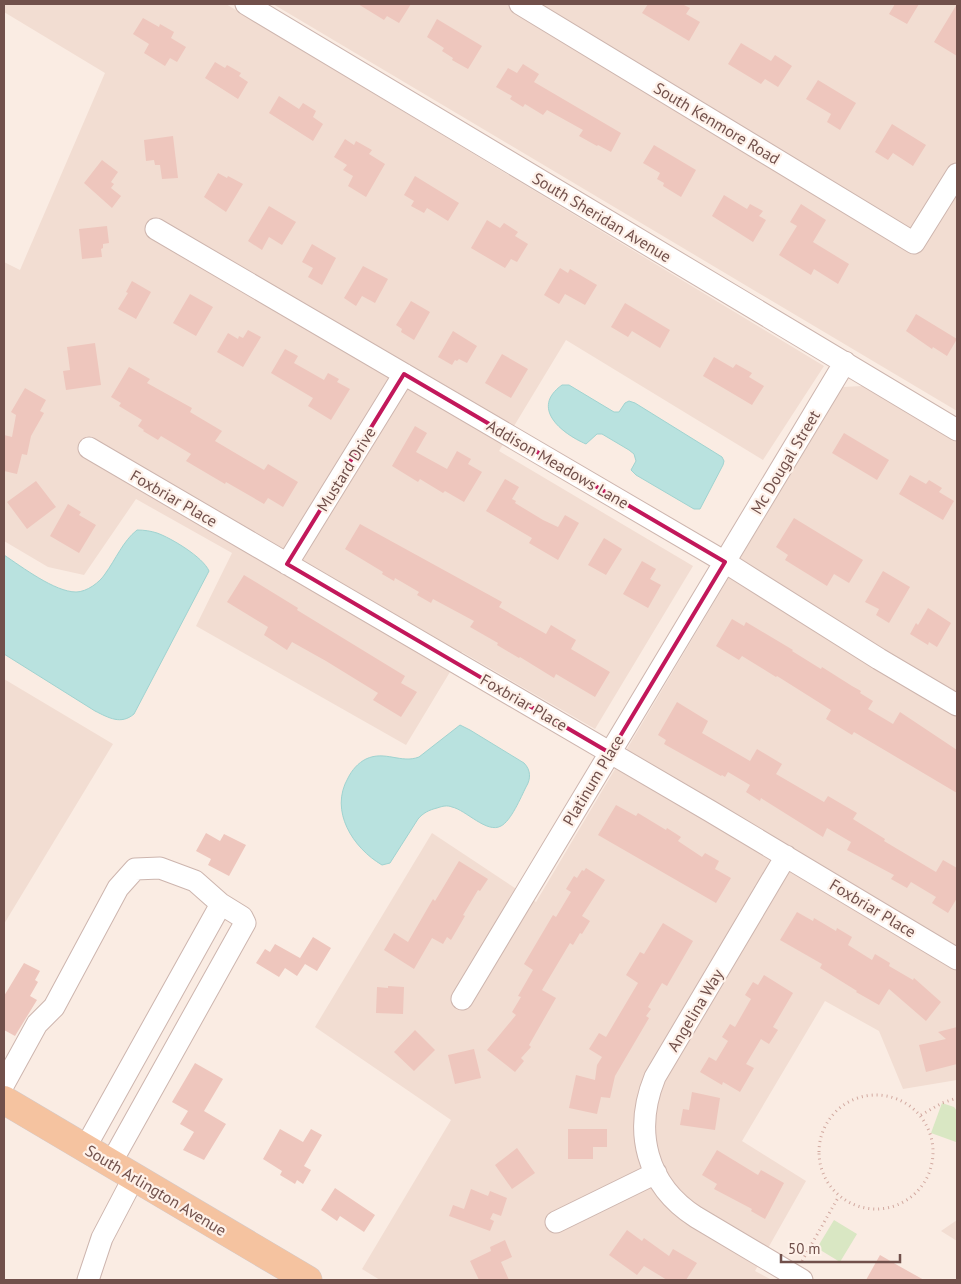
<svg xmlns="http://www.w3.org/2000/svg" width="961" height="1284" viewBox="0 0 961 1284" font-family="'PT Sans',sans-serif">
  <style>
    .residential { fill: #f2ddd2 }
    .green { fill: #d9e7c3 }
    .water { fill: #b9e2df; stroke: #a0d3d0 }
    .building { fill: #eec6bd }
    .lines { fill: none; stroke-linecap: round; stroke-linejoin: round }
    .minor-casing { stroke: #cdb5ae; stroke-width: 23 }
    .major-casing { stroke: #d4cac9; stroke-width: 29 }
    .path { stroke: #d2a9a0; stroke-width: 3; stroke-dasharray: 1 4; stroke-linecap: butt }
    .minor { stroke: #fff; stroke-width: 21 }
    .major { stroke: #f5c3a0; stroke-width: 28 }
    .marked { fill: none; stroke: #c2185b; stroke-width: 4; stroke-linejoin: round }
    .labels { text-anchor: middle; stroke-width: 4.5; stroke-linejoin: round; paint-order: stroke }
    .street-label { font-size: 16px; fill: #71504b; stroke: #fef1e9 }
  </style>
  <rect width="100%" height="100%" fill="#faece3"/>
  <path class="residential" d="M 4,4 L 226,4 L 824,366 L 763,460 L 566,340 L 499,451 L 693,566 L 595,729 L 462,652 L 406,745 L 196,626 L 232,553 L 136,499 L 84,575 L 48,567 L 4,541 L 4,262 L 20,270 L 105,73 L 4,12 Z
    M 273,4 L 957,4 L 957,411 Z
    M 863,386 L 957,442 L 957,1080 L 903,1089 L 879,1031 L 825,1001 L 742,1141 L 806,1181 L 755,1271 L 772,1280 L 380,1280 L 362,1269 L 451,1120 L 315,1027 L 432,833 L 536,902 L 842,387 Z
    M 4,679 L 113,744 L 4,924 Z
    M 957,1220 L 957,1241 L 941,1231 Z"/>
  <path class="green" d="M 942,1103 L 954,1107 L 957,1111 L 957,1145 L 956,1142 L 931,1133 Z
    M 834,1220 L 857,1234 L 840,1262 L 817,1248 Z"/>
  <path class="water" d="M 562,385 L 569,385 L 614,412 L 619,412 L 625,403 L 629,401 L 635,403 L 722,457 L 724,461 L 723,465 L 700,509 L 694,509 L 636,475 L 631,470 L 636,461 L 634,454 L 629,450 L 602,434 L 597,434 L 586,444 C 561,433 530,408 562,385 Z
    M 137,530 C 144,530 151,531 157,533 C 171,538 203,557 209,571 L 134,714 C 121,725 109,718 95,711 L 4,654 L 4,555 C 22,567 55,592 76,592 C 87,592 100,582 105,574 C 116,559 123,541 137,530 Z
    M 460,725 L 470,730 L 524,763 C 531,770 531,779 526,787 C 521,797 511,821 501,826 C 487,834 466,810 452,807 C 447,805 443,806 437,808 C 429,810 423,813 418,819 L 390,863 L 382,865 C 353,848 329,811 348,778 C 352,770 358,763 366,759 C 385,750 401,764 419,757 Z"/>
  <path class="building" d="M 358,4 L 411,4 L 399,23 L 387,16 L 384,20 Z
    M 648,4 L 682,4 L 690,8 L 686,14 L 700,22 L 689,41 L 642,13 Z
    M 895,4 L 919,4 L 907,24 L 889,14 Z
    M 957,4 L 957,56 L 934,42 Z
    M 143,18 L 159,27 L 160,24 L 174,32 L 171,38 L 186,47 L 177,62 L 170,58 L 165,66 L 144,53 L 149,44 L 133,34 Z
    M 437,19 L 482,46 L 468,69 L 452,60 L 453,58 L 442,51 L 444,48 L 427,37 Z
    M 741,43 L 771,61 L 775,55 L 792,66 L 778,87 L 765,79 L 761,84 L 728,64 Z
    M 215,62 L 225,68 L 227,65 L 241,73 L 239,76 L 248,82 L 238,99 L 205,78 Z
    M 523,64 L 539,74 L 534,82 L 621,133 L 611,152 L 598,145 L 597,146 L 579,136 L 583,130 L 547,110 L 543,115 L 525,104 L 523,107 L 510,99 L 512,96 L 496,87 L 508,68 L 517,73 Z
    M 818,80 L 856,103 L 840,130 L 827,122 L 831,114 L 806,99 Z
    M 279,96 L 299,109 L 303,103 L 316,111 L 313,117 L 323,124 L 313,141 L 269,113 Z
    M 892,124 L 926,145 L 913,166 L 893,153 L 888,160 L 875,152 Z
    M 173,136 L 178,178 L 162,179 L 160,165 L 155,165 L 154,160 L 146,161 L 144,140 Z
    M 345,139 L 354,145 L 356,141 L 372,150 L 369,154 L 385,164 L 366,197 L 348,186 L 353,176 L 343,170 L 347,165 L 334,157 Z
    M 654,145 L 696,170 L 681,197 L 663,186 L 664,183 L 657,179 L 660,173 L 643,163 Z
    M 102,160 L 118,172 L 111,182 L 114,184 L 111,188 L 121,196 L 112,208 L 84,183 Z
    M 218,173 L 227,178 L 228,176 L 243,184 L 226,212 L 204,197 Z
    M 415,176 L 459,203 L 448,221 L 427,208 L 424,213 L 411,206 L 414,201 L 404,195 Z
    M 724,195 L 747,209 L 750,204 L 763,211 L 759,216 L 766,220 L 753,242 L 712,216 Z
    M 801,204 L 826,220 L 813,242 L 849,264 L 838,284 L 814,269 L 811,275 L 779,255 L 797,226 L 790,222 Z
    M 269,206 L 296,222 L 282,245 L 269,237 L 262,250 L 248,241 Z
    M 487,220 L 500,228 L 504,223 L 518,232 L 515,236 L 528,244 L 517,262 L 511,259 L 505,268 L 471,248 Z
    M 107,226 L 109,243 L 103,244 L 103,248 L 101,249 L 102,257 L 82,259 L 79,229 Z
    M 312,244 L 336,258 L 322,285 L 308,277 L 313,268 L 302,262 Z
    M 363,266 L 388,279 L 375,303 L 362,296 L 356,306 L 344,298 Z
    M 560,268 L 568,273 L 570,269 L 597,285 L 585,305 L 565,294 L 559,304 L 544,295 Z
    M 132,281 L 151,292 L 136,319 L 118,309 L 128,293 L 126,292 Z
    M 190,294 L 213,307 L 196,336 L 173,323 Z
    M 411,301 L 430,312 L 414,340 L 401,332 L 402,329 L 396,325 Z
    M 625,303 L 670,330 L 660,348 L 632,331 L 628,337 L 611,327 Z
    M 916,314 L 957,339 L 947,356 L 933,347 L 932,349 L 906,331 Z
    M 248,330 L 261,337 L 243,367 L 217,352 L 228,333 L 238,339 L 239,336 L 243,338 Z
    M 453,331 L 477,346 L 467,363 L 459,359 L 457,361 L 455,360 L 452,365 L 438,357 Z
    M 95,343 L 101,385 L 66,390 L 63,371 L 70,370 L 67,347 Z
    M 285,349 L 298,356 L 294,363 L 324,380 L 328,373 L 339,379 L 337,382 L 350,389 L 331,420 L 308,406 L 313,398 L 271,373 Z
    M 502,354 L 528,369 L 511,398 L 485,383 Z
    M 714,357 L 733,368 L 736,364 L 752,373 L 749,377 L 764,386 L 752,405 L 703,376 Z
    M 129,367 L 150,379 L 147,383 L 192,408 L 190,412 L 222,431 L 215,441 L 264,470 L 268,464 L 298,482 L 283,507 L 268,498 L 264,504 L 226,482 L 225,484 L 186,461 L 191,454 L 161,436 L 158,440 L 143,431 L 144,430 L 138,426 L 142,420 L 119,406 L 121,403 L 111,397 Z
    M 25,388 L 46,400 L 40,411 L 44,413 L 31,436 L 27,455 L 22,454 L 17,474 L 4,471 L 4,435 L 12,437 L 16,415 L 11,412 Z
    M 415,426 L 427,433 L 416,452 L 447,469 L 457,451 L 471,459 L 468,464 L 482,472 L 464,502 L 445,491 L 443,493 L 420,479 L 418,482 L 392,466 Z
    M 844,433 L 889,460 L 877,480 L 832,453 Z
    M 910,475 L 926,484 L 929,480 L 942,488 L 939,492 L 954,501 L 943,520 L 899,494 Z
    M 505,479 L 519,487 L 512,499 L 516,501 L 515,503 L 543,520 L 558,527 L 565,515 L 579,523 L 558,560 L 529,543 L 532,538 L 486,511 Z
    M 36,481 L 56,507 L 27,529 L 7,502 Z
    M 68,504 L 81,512 L 79,515 L 96,525 L 79,553 L 50,536 Z
    M 794,518 L 863,560 L 849,583 L 834,574 L 827,586 L 785,560 L 788,555 L 776,547 Z
    M 360,524 L 502,602 L 499,607 L 546,634 L 551,625 L 576,640 L 571,649 L 610,672 L 595,697 L 556,674 L 554,678 L 520,657 L 519,658 L 497,645 L 498,643 L 470,627 L 474,621 L 433,599 L 431,603 L 417,595 L 419,592 L 395,578 L 394,581 L 382,574 L 383,572 L 345,549 Z
    M 604,538 L 622,549 L 606,575 L 588,565 Z
    M 642,561 L 656,569 L 650,579 L 661,585 L 648,608 L 623,594 Z
    M 883,571 L 910,587 L 889,623 L 876,615 L 879,609 L 865,602 Z
    M 244,575 L 298,608 L 297,610 L 405,676 L 401,683 L 417,692 L 401,717 L 373,700 L 378,693 L 326,661 L 292,642 L 287,650 L 264,635 L 268,627 L 227,602 Z
    M 928,608 L 951,623 L 937,647 L 929,642 L 928,645 L 910,634 L 916,623 L 918,625 Z
    M 732,619 L 744,626 L 746,622 L 793,650 L 792,651 L 821,669 L 822,667 L 852,686 L 861,691 L 860,693 L 873,701 L 868,709 L 893,724 L 900,712 L 957,750 L 957,793 L 854,732 L 852,735 L 826,719 L 831,710 L 777,676 L 776,677 L 742,656 L 739,660 L 716,646 Z
    M 677,702 L 708,721 L 702,733 L 750,761 L 757,749 L 782,764 L 776,774 L 824,802 L 828,796 L 857,813 L 853,819 L 885,839 L 884,841 L 936,872 L 943,860 L 957,868 L 957,898 L 948,913 L 932,903 L 936,897 L 911,882 L 907,888 L 891,879 L 894,875 L 847,850 L 851,842 L 827,828 L 823,837 L 761,798 L 760,801 L 746,792 L 750,785 L 728,772 L 725,777 L 722,775 L 721,776 L 664,744 L 666,740 L 658,735 Z
    M 616,805 L 636,816 L 638,813 L 666,830 L 667,828 L 681,837 L 678,841 L 702,857 L 705,853 L 719,861 L 715,869 L 731,878 L 716,903 L 598,835 Z
    M 206,833 L 220,841 L 224,834 L 246,845 L 229,876 L 208,865 L 211,859 L 196,851 Z
    M 459,861 L 488,879 L 480,891 L 478,890 L 463,915 L 465,916 L 451,940 L 447,937 L 443,944 L 432,938 L 414,969 L 384,950 L 394,933 L 408,942 L 433,899 L 435,901 Z
    M 586,868 L 605,880 L 582,916 L 590,921 L 582,934 L 580,933 L 573,945 L 570,943 L 542,990 L 556,998 L 529,1045 L 531,1047 L 521,1058 L 524,1061 L 515,1072 L 487,1050 L 516,1015 L 512,1012 L 521,997 L 518,996 L 533,970 L 524,964 L 553,915 L 556,917 L 571,892 L 566,889 L 574,876 L 577,878 L 582,870 L 584,871 Z
    M 797,912 L 813,921 L 814,918 L 836,931 L 837,928 L 852,937 L 848,945 L 872,960 L 875,954 L 890,963 L 889,966 L 913,980 L 914,978 L 941,1002 L 926,1021 L 889,989 L 879,1005 L 856,992 L 857,991 L 820,968 L 822,964 L 780,940 Z
    M 663,923 L 693,941 L 667,986 L 662,983 L 648,1007 L 651,1009 L 646,1016 L 649,1018 L 615,1076 L 610,1098 L 601,1097 L 597,1114 L 569,1108 L 576,1075 L 595,1080 L 597,1065 L 602,1057 L 589,1049 L 599,1033 L 606,1037 L 638,983 L 626,975 L 640,952 L 644,954 Z
    M 313,937 L 331,948 L 317,971 L 305,964 L 297,976 L 285,968 L 279,977 L 256,963 L 265,949 L 270,952 L 275,944 L 300,958 Z
    M 24,963 L 40,971 L 35,980 L 38,982 L 30,996 L 37,1000 L 15,1036 L 4,1030 L 4,996 Z
    M 764,975 L 793,993 L 773,1027 L 778,1030 L 769,1044 L 761,1039 L 746,1064 L 754,1068 L 740,1092 L 723,1082 L 722,1085 L 700,1072 L 709,1057 L 716,1061 L 728,1041 L 722,1037 L 730,1024 L 735,1027 L 751,999 L 745,995 L 753,982 L 758,985 Z
    M 388,986 L 404,987 L 403,1014 L 376,1013 L 377,987 L 388,988 Z
    M 957,1027 L 957,1064 L 926,1072 L 919,1045 L 946,1039 L 938,1032 Z
    M 415,1030 L 435,1050 L 414,1071 L 394,1052 Z
    M 474,1049 L 481,1078 L 455,1084 L 448,1055 Z
    M 195,1063 L 223,1079 L 204,1111 L 226,1124 L 204,1160 L 183,1150 L 194,1132 L 180,1124 L 188,1111 L 172,1102 Z
    M 692,1092 L 720,1098 L 715,1130 L 680,1125 L 683,1109 L 689,1110 Z
    M 280,1129 L 303,1142 L 311,1129 L 322,1135 L 304,1166 L 311,1170 L 303,1184 L 297,1180 L 295,1184 L 280,1175 L 282,1171 L 263,1159 Z
    M 568,1129 L 607,1129 L 607,1147 L 593,1147 L 593,1159 L 568,1159 Z
    M 517,1148 L 535,1173 L 512,1189 L 495,1165 Z
    M 717,1150 L 758,1175 L 761,1170 L 784,1183 L 765,1219 L 751,1211 L 752,1209 L 714,1189 L 717,1184 L 702,1175 Z
    M 335,1188 L 375,1215 L 364,1232 L 340,1216 L 337,1221 L 321,1210 Z
    M 471,1189 L 488,1196 L 490,1191 L 507,1198 L 501,1216 L 493,1213 L 490,1219 L 494,1221 L 490,1231 L 449,1216 L 453,1205 L 464,1209 Z
    M 627,1230 L 642,1241 L 644,1238 L 669,1256 L 673,1249 L 697,1263 L 686,1280 L 667,1280 L 644,1266 L 637,1275 L 609,1255 Z
    M 505,1240 L 512,1257 L 501,1262 L 509,1280 L 479,1280 L 470,1261 L 491,1251 L 490,1247 Z
    M 880,1255 L 899,1266 L 924,1280 L 866,1280 Z"/>
  <g class="lines">
    <defs>
      <path id="minor" d="M 246,4 L 957,430
        M 520,4 L 914,243 L 957,174
        M 156,229 L 725,562 L 879,659 L 957,705
        M 89,448 L 710,811 L 957,959
        M 287,564 L 404,374
        M 786,856 L 655,1077 C 633,1131 646,1185 696,1217 L 802,1280
        M 462,999 L 845,362
        M 4,1084 L 37,1024 L 54,1007 L 118,888 L 135,869 L 160,868 L 195,881 L 221,904 L 242,917 L 245,923 L 111,1163
        M 85,1148 L 221,904
        M 556,1222 L 656,1173
        M 88,1280 L 102,1238 L 134,1177"/>
      <path id="major" d="M 4,1100 L 308,1280"/>
    </defs>
    <use href="#minor" class="minor-casing"/>
    <use href="#major" class="major-casing"/>
    <path class="path" d="M819 1152a57 57 0 1 1 114 0a57 57 0 1 1-114 0Z
      M 921,1115 L 942,1103 L 957,1098
      M 802,1261 L 839,1196"/>
    <use href="#minor" class="minor"/>
    <use href="#major" class="major"/>
  </g>
  <path class="marked" d="M 404,374 L 725,562 L 610,753 L 287,564 Z"/>
  <g class="labels">
    <g class="street-label">
      <text transform="translate(717 123) rotate(31)" y="6">South Kenmore Road</text>
      <text transform="translate(602 217) rotate(31)" y="6">South Sheridan Avenue</text>
      <text transform="translate(785 462) rotate(-59)" y="6">Mc Dougal Street</text>
      <text transform="translate(558 464) rotate(30)" y="6">Addison Meadows Lane</text>
      <text transform="translate(346 469) rotate(-58)" y="6">Mustard Drive</text>
      <text transform="translate(174 498) rotate(30)" y="6">Foxbriar Place</text>
      <text transform="translate(524 702) rotate(30)" y="6">Foxbriar Place</text>
      <text transform="translate(593 780) rotate(-59)" y="6">Platinum Place</text>
      <text transform="translate(873 908) rotate(31)" y="6">Foxbriar Place</text>
      <text transform="translate(695 1010) rotate(-59)" y="6">Angelina Way</text>
      <text transform="translate(156 1190) rotate(31)" y="6">South Arlington Avenue</text>
    </g>
  </g>
  <rect width="961" height="1284" fill="none" stroke="#71504b" stroke-width="10"/>
  <path d="M781 1254v8h119v-8" fill="none" stroke="#71504b" stroke-width="2.5"/>
  <text x="788" y="1254" font-size="15" fill="#71504b" stroke="#fef1e9" stroke-width="4" paint-order="stroke">50 m</text>
</svg>
